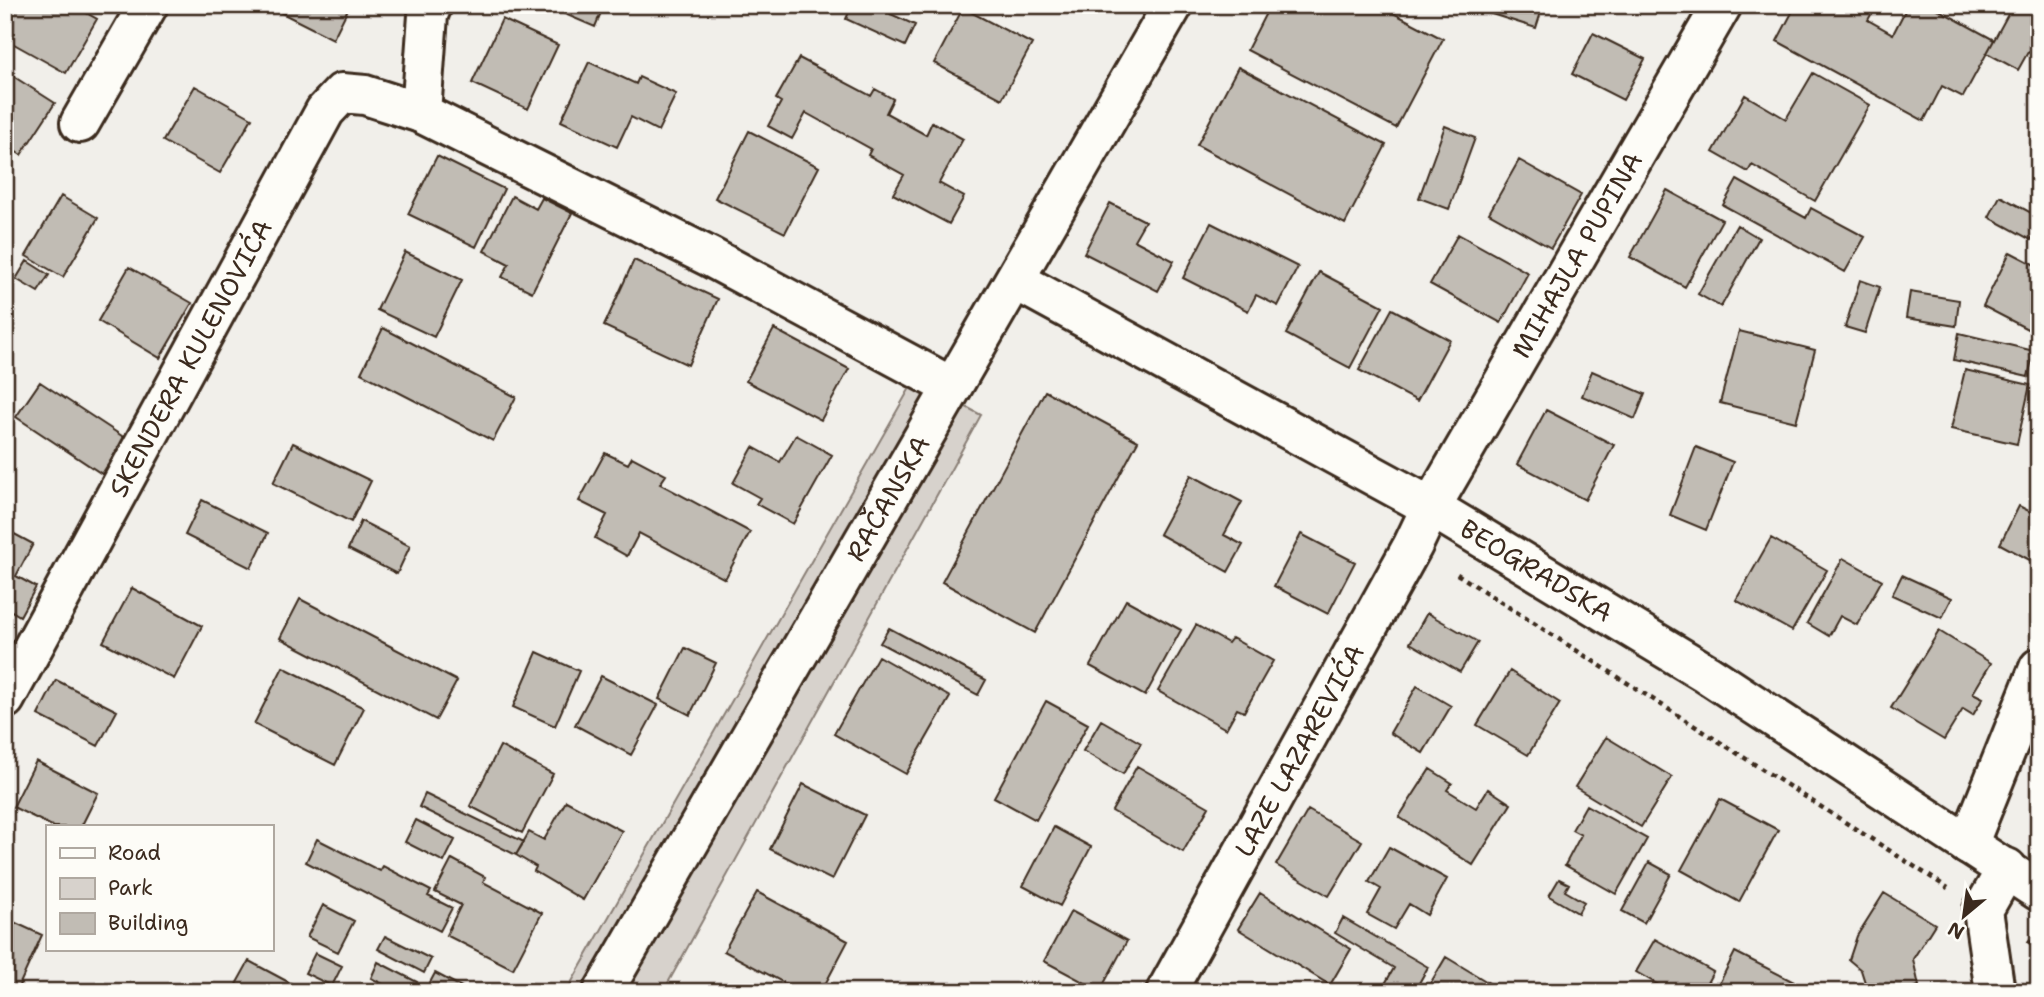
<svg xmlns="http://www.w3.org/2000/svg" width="2044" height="997" viewBox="0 0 2044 997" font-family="'Shantell Sans',sans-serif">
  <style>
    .green { fill: #d7d2cc; stroke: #897e75; stroke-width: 2 }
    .building { fill: #c1bcb4; stroke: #3b2a1e; stroke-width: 2 }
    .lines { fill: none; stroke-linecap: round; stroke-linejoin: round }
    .minor-casing { stroke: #3b2a1e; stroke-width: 44 }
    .major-casing { stroke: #3b2a1e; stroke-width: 44 }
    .path { stroke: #3b2a1e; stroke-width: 4.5; stroke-dasharray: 5 5; stroke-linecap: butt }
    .minor { stroke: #fdfcf7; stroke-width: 38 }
    .major { stroke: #fdfcf7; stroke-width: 38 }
    .labels { text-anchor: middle; stroke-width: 5; stroke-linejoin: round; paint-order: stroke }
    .street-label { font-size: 26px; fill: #3b2a1e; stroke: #fdfcf7 }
  </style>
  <rect width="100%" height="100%" fill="#f1efea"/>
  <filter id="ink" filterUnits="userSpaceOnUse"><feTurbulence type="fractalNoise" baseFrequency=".0143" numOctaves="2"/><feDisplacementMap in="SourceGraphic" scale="14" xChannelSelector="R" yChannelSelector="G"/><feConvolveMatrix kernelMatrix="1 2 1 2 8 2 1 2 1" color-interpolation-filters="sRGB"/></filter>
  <g filter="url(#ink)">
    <path class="green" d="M 915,379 L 981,415 L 663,992 L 566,992 Z"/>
    <path class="building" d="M 9,5 L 72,5 L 97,19 L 66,73 L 5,39 L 5,12 Z
      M 266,5 L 350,5 L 333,39 Z
      M 544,5 L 604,5 L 595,27 Z
      M 852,5 L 871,5 L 915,25 L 905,46 L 846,19 Z
      M 1270,5 L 1378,5 L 1443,39 L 1396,128 L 1247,50 Z
      M 1481,5 L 1542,5 L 1543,6 L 1536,28 L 1479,10 Z
      M 1796,5 L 1863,5 L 1873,11 L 1868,20 L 1893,34 L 1908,5 L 1930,5 L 1994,40 L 1963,97 L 1942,86 L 1924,121 L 1777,41 Z
      M 2013,5 L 2039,5 L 2039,58 L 2028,52 L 2018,70 L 1987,53 Z
      M 963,8 L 1032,44 L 1002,99 L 934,63 Z
      M 502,19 L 558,45 L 528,109 L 472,83 Z
      M 1593,33 L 1645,59 L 1623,100 L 1572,74 Z
      M 799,58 L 871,96 L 875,89 L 893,99 L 886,113 L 926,135 L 932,122 L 963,139 L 939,183 L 964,197 L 949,224 L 893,194 L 904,175 L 868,155 L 871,149 L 806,113 L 792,139 L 768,126 L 781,102 L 776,99 Z
      M 589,62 L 636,84 L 639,77 L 676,94 L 658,131 L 631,117 L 617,147 L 561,121 Z
      M 1238,67 L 1386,145 L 1345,224 L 1197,145 Z
      M 5,71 L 55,103 L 21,155 L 5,145 Z
      M 1813,73 L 1870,105 L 1815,201 L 1752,165 L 1748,172 L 1713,152 L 1745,95 L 1786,119 Z
      M 195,86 L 252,118 L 220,173 L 163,141 Z
      M 1445,126 L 1475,138 L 1449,209 L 1419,198 Z
      M 749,131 L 819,167 L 785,233 L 715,198 Z
      M 437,156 L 504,189 L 476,247 L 408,214 Z
      M 1519,160 L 1581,195 L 1551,248 L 1489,213 Z
      M 1737,180 L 1806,218 L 1811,208 L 1865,237 L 1845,272 L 1723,205 Z
      M 1667,190 L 1722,220 L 1685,287 L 1630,257 Z
      M 61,196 L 98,218 L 63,277 L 26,256 Z
      M 512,196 L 536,209 L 542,198 L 572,213 L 532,292 L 502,277 L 509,264 L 484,251 Z
      M 2000,196 L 2039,217 L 2039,225 L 2031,240 L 1989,217 Z
      M 1110,203 L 1145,221 L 1134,240 L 1174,261 L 1158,291 L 1084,253 Z
      M 1211,223 L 1298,267 L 1278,306 L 1256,295 L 1248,311 L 1183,278 Z
      M 1737,225 L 1759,238 L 1721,307 L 1698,294 Z
      M 1458,234 L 1528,273 L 1501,323 L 1430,284 Z
      M 405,252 L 462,280 L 434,337 L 377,310 Z
      M 2010,252 L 2039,267 L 2039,335 L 1983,306 Z
      M 634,260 L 718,299 L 688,365 L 604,326 Z
      M 27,261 L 49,275 L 38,292 L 16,279 Z
      M 129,267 L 192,303 L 160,358 L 98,321 Z
      M 1319,272 L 1383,306 L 1350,368 L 1286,334 Z
      M 1860,280 L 1880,287 L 1865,333 L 1845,327 Z
      M 1910,292 L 1959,300 L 1956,326 L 1906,318 Z
      M 1392,309 L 1450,340 L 1417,401 L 1359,370 Z
      M 383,328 L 516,397 L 493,441 L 361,373 Z
      M 774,329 L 849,369 L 821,420 L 746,381 Z
      M 1739,331 L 1815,350 L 1796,422 L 1720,403 Z
      M 1959,333 L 2034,351 L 2028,377 L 1954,360 Z
      M 1965,370 L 2030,385 L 2017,444 L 1951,429 Z
      M 1592,371 L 1645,394 L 1635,419 L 1582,396 Z
      M 40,382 L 125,438 L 102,474 L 16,417 Z
      M 1045,391 L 1138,441 L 1035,633 L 942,582 Z
      M 1546,410 L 1614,445 L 1585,500 L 1517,464 Z
      M 796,435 L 832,455 L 793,524 L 756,504 L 760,498 L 733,483 L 753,447 L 780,462 Z
      M 293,443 L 371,481 L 351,522 L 273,483 Z
      M 1696,447 L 1733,462 L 1706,530 L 1670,515 Z
      M 605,453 L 628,464 L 632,457 L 666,475 L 660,484 L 750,532 L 725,579 L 639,533 L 627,556 L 595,538 L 607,515 L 579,501 Z
      M 1191,475 L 1242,502 L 1224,535 L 1243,545 L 1228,572 L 1159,534 Z
      M 202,500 L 268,533 L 251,568 L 185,535 Z
      M 2019,506 L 2039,516 L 2039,565 L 2000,544 Z
      M 361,521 L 410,546 L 397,574 L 348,549 Z
      M 5,529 L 33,544 L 16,576 L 36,587 L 20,616 L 5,607 Z
      M 1301,534 L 1355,562 L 1328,614 L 1274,586 Z
      M 1771,538 L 1827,570 L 1792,631 L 1736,600 Z
      M 1843,558 L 1882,580 L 1857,625 L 1840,616 L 1829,636 L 1807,623 Z
      M 1902,575 L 1952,598 L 1942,618 L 1892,595 Z
      M 132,588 L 202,626 L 174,679 L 103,642 Z
      M 300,599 L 457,681 L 436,720 L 280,638 Z
      M 1126,600 L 1181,630 L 1145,696 L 1090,666 Z
      M 1427,613 L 1478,642 L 1460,672 L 1410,643 Z
      M 1196,625 L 1228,643 L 1232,638 L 1273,661 L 1244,712 L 1237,709 L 1226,729 L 1158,691 Z
      M 889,628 L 986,680 L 978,695 L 880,643 Z
      M 1939,631 L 1991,663 L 1973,693 L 1983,698 L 1973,715 L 1963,709 L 1944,740 L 1891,708 Z
      M 685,648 L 716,663 L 690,715 L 659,699 Z
      M 537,652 L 579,671 L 555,726 L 513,707 Z
      M 878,656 L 950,697 L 906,774 L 834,734 Z
      M 283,667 L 364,708 L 335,765 L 254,724 Z
      M 1510,671 L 1560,703 L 1528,755 L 1477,725 Z
      M 601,676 L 658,705 L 631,755 L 575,725 Z
      M 56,680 L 117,711 L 98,746 L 38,715 Z
      M 1417,686 L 1451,706 L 1423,753 L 1390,733 Z
      M 1046,701 L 1088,724 L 1036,820 L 994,797 Z
      M 1101,720 L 1141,743 L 1123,774 L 1083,751 Z
      M 1606,737 L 1672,777 L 1641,827 L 1575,787 Z
      M 500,746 L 553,774 L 522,833 L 470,806 Z
      M 36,761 L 98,793 L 81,827 L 54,827 L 13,807 Z
      M 1137,766 L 1209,807 L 1183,852 L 1112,811 Z
      M 1430,769 L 1452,783 L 1447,790 L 1476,808 L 1488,789 L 1511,804 L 1473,865 L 1399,817 Z
      M 803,784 L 865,815 L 832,880 L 770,849 Z
      M 425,794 L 524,842 L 516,855 L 419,807 Z
      M 1720,799 L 1778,830 L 1739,902 L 1681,870 Z
      M 566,801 L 622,831 L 583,900 L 534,871 L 536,867 L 516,855 L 529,832 L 544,840 Z
      M 1586,805 L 1647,839 L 1616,894 L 1565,865 L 1581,835 L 1572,830 Z
      M 1308,810 L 1362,841 L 1329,896 L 1276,865 Z
      M 416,820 L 455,840 L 444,862 L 405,842 Z
      M 1054,827 L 1091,847 L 1060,906 L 1023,886 Z
      M 317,839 L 380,871 L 383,866 L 431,891 L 428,896 L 452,908 L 440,931 L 306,862 Z
      M 1389,847 L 1447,879 L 1427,915 L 1409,904 L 1394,929 L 1367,914 L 1381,889 L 1369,882 Z
      M 452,859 L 485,877 L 483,882 L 542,913 L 513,969 L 446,935 L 461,905 L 435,892 Z
      M 1649,862 L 1671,874 L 1644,923 L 1622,911 Z
      M 1559,879 L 1569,884 L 1565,891 L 1584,902 L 1578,913 L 1549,896 Z
      M 757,892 L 848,941 L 821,992 L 801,992 L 724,951 Z
      M 1260,893 L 1351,949 L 1330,985 L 1238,929 Z
      M 1884,893 L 1935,924 L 1913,959 L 1919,986 L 1901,992 L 1868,992 L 1861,970 L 1849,960 L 1857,936 Z
      M 323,905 L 354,921 L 338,952 L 307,937 Z
      M 1071,911 L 1127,941 L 1100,991 L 1044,961 Z
      M 5,918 L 42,935 L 18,988 L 5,982 Z
      M 1343,918 L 1428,967 L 1414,992 L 1386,992 L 1382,989 L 1394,968 L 1335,933 Z
      M 385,936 L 431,959 L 424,973 L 378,949 Z
      M 1655,939 L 1713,972 L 1702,992 L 1671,992 L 1636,972 Z
      M 1735,952 L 1798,984 L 1794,992 L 1715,992 Z
      M 315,953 L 342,966 L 332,986 L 305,973 Z
      M 1446,957 L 1494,986 L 1490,992 L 1431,992 L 1427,989 Z
      M 249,961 L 307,992 L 241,992 L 234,988 Z
      M 378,962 L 417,982 L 412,992 L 398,992 L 371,978 Z
      M 435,973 L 471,992 L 425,992 Z
      M 1979,984 L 1981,992 L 1924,992 Z"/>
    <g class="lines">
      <defs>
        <g id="minor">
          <path d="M 432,5 L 428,15 L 421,113 L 710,257 L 952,387"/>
          <path d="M 80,123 L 148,5"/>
          <path id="s1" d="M 1015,280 L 1431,507 L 1706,673 L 2039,891"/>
          <path id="s2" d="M 5,699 L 325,111 L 342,93 L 365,95 L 421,113"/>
          <path d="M 1968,845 L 2039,668"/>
          <path id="s3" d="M 1166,992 L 1413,545 L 1431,507 L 1722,5"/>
          <path d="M 1995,992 L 1983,910 L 2007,868"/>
        </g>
        <g id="major">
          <path id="s4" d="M 603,992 L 1173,5"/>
        </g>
      </defs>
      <use href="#minor" class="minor-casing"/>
      <use href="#major" class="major-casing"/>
      <path class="path" d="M 1457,574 L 1948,888
        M 2028,941 L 2039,949"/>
      <use href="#minor" class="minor"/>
      <use href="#major" class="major"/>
    </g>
  </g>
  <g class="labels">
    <g class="street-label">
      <text dy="9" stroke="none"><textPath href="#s3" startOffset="844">MIHAJLA PUPINA</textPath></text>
      <text dy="9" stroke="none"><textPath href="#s2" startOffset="388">SKENDERA KULENOVIĆA</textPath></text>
      <text dy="9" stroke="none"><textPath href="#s4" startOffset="570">RAČANSKA</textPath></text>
      <text dy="9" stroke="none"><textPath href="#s1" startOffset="597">BEOGRADSKA</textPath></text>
      <text dy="9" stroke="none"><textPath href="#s3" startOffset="276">LAZE LAZAREVIĆA</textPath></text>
    </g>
  </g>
  <rect width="2044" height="997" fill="none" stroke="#fdfcf7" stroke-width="28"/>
  <rect x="14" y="14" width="2016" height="969" fill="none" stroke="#3b2a1e" stroke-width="2.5" filter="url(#ink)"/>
  <rect x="46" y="825" width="228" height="126" fill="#fdfcf7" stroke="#afa8a0" stroke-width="2"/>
  <rect x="60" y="848" width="35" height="10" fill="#fdfcf7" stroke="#afa8a0" stroke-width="2"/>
  <text x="108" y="860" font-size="21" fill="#3b2a1e">Road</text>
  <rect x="60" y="878" width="35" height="21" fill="#d7d2cc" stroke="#afa8a0" stroke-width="2"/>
  <text x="108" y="895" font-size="21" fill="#3b2a1e">Park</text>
  <rect x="60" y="913" width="35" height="21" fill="#c1bcb4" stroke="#afa8a0" stroke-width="2"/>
  <text x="108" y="930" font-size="21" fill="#3b2a1e">Building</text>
  <g transform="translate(1964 916) rotate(209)" stroke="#fdfcf7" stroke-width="5" paint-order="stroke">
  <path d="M0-5L12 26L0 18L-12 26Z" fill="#3b2a1e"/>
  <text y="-10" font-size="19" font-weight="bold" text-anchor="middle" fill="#3b2a1e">N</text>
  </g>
</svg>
